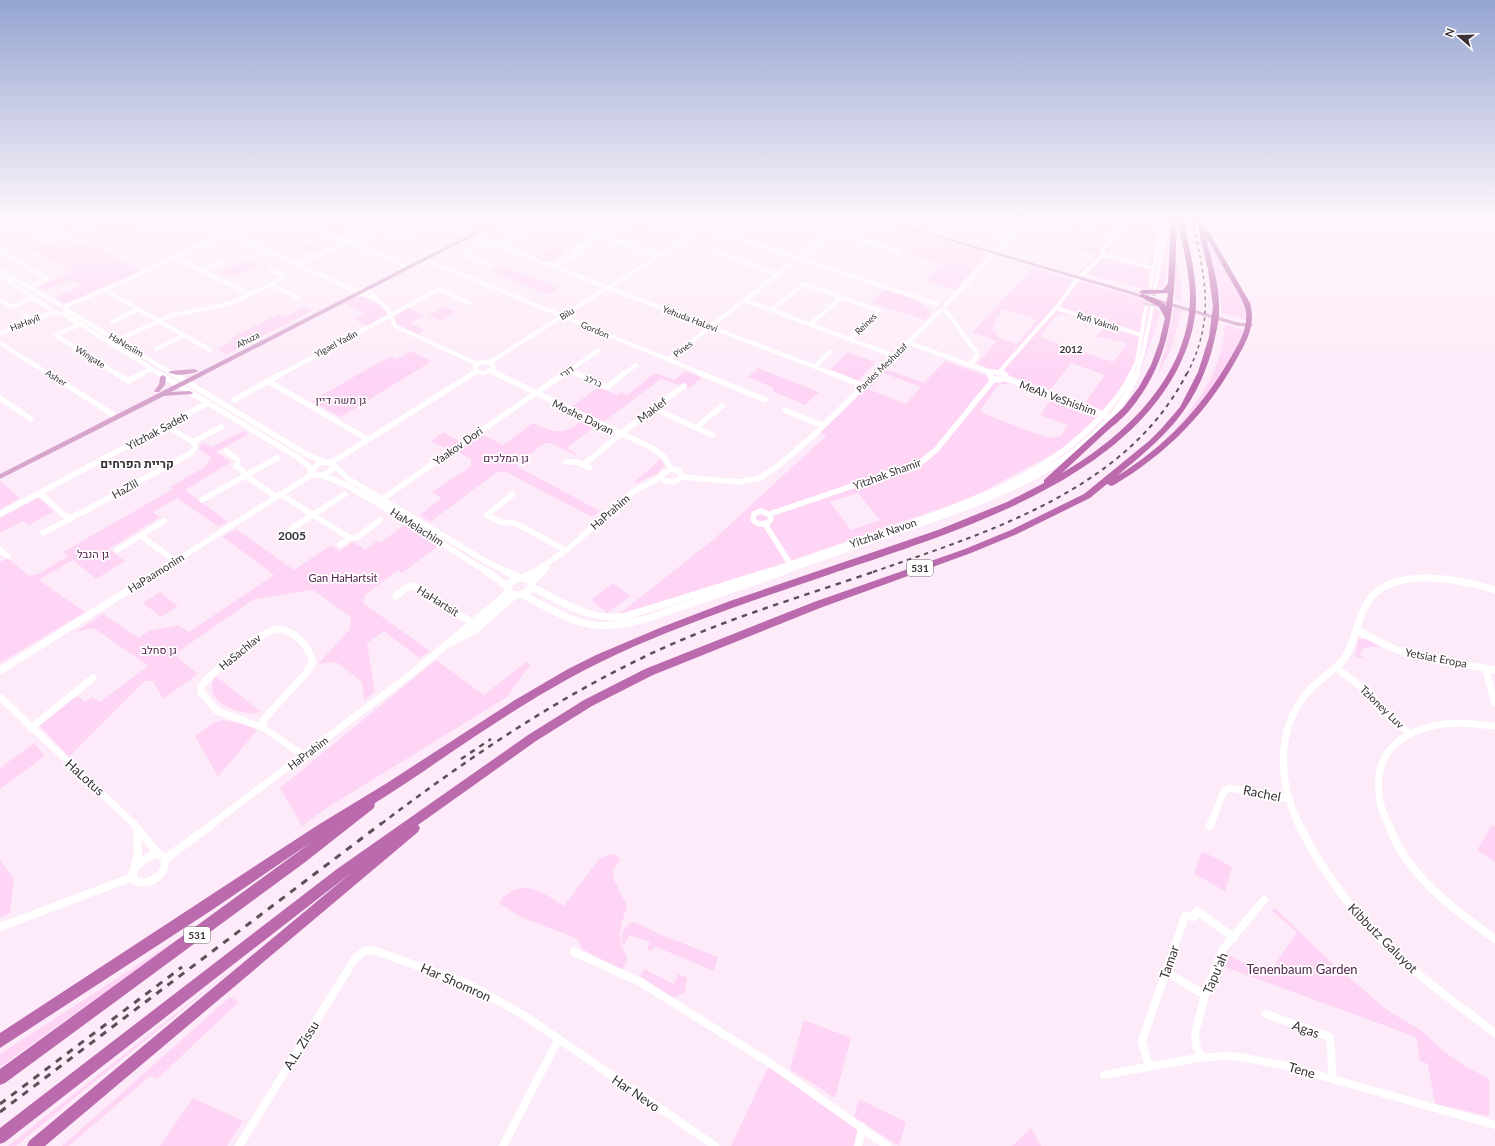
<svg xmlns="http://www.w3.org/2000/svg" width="1495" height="1146" viewBox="0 0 1495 1146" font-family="Lato,Heebo,sans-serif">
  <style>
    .green { fill: #fed5f5; fill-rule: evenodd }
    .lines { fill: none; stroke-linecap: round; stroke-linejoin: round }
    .minor-tunnel { stroke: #d6c6d2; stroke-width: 4; stroke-dasharray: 4 2; stroke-linecap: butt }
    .minor-far3 { stroke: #fff; stroke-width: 4 }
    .minor-far2 { stroke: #fff; stroke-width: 5.5 }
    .minor-far1 { stroke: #fff; stroke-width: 7 }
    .minor { stroke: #fff; stroke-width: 8 }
    .major { fill: #d6a6ce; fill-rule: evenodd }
    .highway { fill: #bb6aad; fill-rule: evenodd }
    .rail-far3 { stroke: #5a5058; stroke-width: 1.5; stroke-dasharray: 3.5 3.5; stroke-linecap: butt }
    .rail-far2 { stroke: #5a5058; stroke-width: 2; stroke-dasharray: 4.5 4.5; stroke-linecap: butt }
    .rail-far1 { stroke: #5a5058; stroke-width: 2.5; stroke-dasharray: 5.5 5.5; stroke-linecap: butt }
    .rail { stroke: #5a5058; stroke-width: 3; stroke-dasharray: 7 7; stroke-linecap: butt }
    .labels { text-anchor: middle; stroke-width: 3.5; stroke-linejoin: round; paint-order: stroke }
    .far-street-label { font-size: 9px; fill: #393137; stroke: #fff }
    .far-neighbourhood-label { font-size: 10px; font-weight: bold; fill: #393137; stroke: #fff }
    .shield { fill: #fff; stroke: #746f73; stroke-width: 1 }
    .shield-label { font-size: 10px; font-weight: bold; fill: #393137 }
    .street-label { font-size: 11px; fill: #393137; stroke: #fff }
    .park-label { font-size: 11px; fill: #54224c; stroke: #fff }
    .neighbourhood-label { font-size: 12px; font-weight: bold; fill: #393137; stroke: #fff }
    .near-street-label { font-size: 13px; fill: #393137; stroke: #fff }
    .near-park-label { font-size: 13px; fill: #54224c; stroke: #fff }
  </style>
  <rect width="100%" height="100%" fill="#fdebf9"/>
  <path class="green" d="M 55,219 L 78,219 L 80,228 L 68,232 Z
    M 111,219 L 145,219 L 104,234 L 96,233 L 82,239 L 73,233 Z
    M 342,219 L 361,219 L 342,227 L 348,230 L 335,236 L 314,226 L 328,221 L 333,223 Z
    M 606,219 L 622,219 L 672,235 L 667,239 Z
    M 1079,219 L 1093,219 L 1118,225 L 1123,219 L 1168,219 L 1168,248 L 1165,286 C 1158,291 1152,290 1144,289 L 1039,262 ZM 1084,225 L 1111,232 L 1112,232 L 1105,242 L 1074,234 ZM 1121,230 L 1160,240 L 1157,254 L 1150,252 L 1149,263 L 1144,264 L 1110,254 L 1108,252 L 1116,243 L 1112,241 ZM 1058,243 L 1095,254 L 1096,256 L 1078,272 L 1040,261 Z
    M 132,226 L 142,232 L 118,241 L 108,236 Z
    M 929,236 L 985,253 L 986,255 L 955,290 L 925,280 L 941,264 L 908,254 Z
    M 1205,237 C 1220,264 1243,289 1247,320 L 1222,313 L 1220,298 Z
    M 324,238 L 337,243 L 314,253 L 302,248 Z
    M 83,241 L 142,271 L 71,302 L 64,303 L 55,297 L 82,285 L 71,280 L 45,290 L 38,286 L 72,272 L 29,248 L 47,242 L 60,249 Z
    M 555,246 L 568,251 L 551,261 L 547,260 L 544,262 L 534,258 L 538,256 L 543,258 L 545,256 L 541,254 Z
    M 1175,246 L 1181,283 L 1181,301 L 1175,299 Z
    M 248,259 L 260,264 L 231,278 L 219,273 Z
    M 501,265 L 559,288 L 548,295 L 490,271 Z
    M 1033,268 L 1139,298 L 1155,305 L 1160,315 L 1140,372 L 1105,411 L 1085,403 L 1105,375 L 1071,363 L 1050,390 L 977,364 L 997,341 L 972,332 ZM 1004,309 L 1037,320 L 1017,344 L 999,338 L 992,328 L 997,322 L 994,321 ZM 1064,314 L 1104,327 L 1096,337 L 1127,343 L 1113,362 L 1042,338 L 1041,335 L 1056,316 Z
    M 884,290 C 900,295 918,298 929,310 L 929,315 L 924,320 L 871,302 Z
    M 367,296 L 381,303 L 391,315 L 368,327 L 354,319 L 364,313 L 342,302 L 347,299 Z
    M 305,307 L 312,311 L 227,354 L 217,349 L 235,340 L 231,338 L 279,314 L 285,317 Z
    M 443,307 L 456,312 L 441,321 L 428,315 Z
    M 1174,307 L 1182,310 L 1171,349 L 1157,377 L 1166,345 Z
    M 408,308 L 425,315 L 411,323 L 424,330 L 417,334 L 397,325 L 394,315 Z
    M 1225,324 L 1245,331 C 1225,369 1206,400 1174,430 C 1203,396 1222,370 1225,324 Z
    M 411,351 L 432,361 L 341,417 L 312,401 L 390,356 L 397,359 Z
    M 847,352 L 875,362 L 858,381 L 830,370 Z
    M 945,361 L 1100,416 L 1060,450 L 982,492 L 950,505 L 778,565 L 690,594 L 619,614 L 713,540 L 826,436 L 820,432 L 885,369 L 924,383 ZM 884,373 L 921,387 L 906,404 L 868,389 ZM 1002,384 L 1009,384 L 1051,399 L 1040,415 L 1068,425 L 1061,436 L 1048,438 L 982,413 L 981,409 L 997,386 ZM 858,493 L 880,520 L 851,530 L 830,502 Z
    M 758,368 L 819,392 L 805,405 L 772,391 L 774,388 L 748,377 Z
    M 686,371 L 702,378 L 689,388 L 661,379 L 603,422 L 571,407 L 599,387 L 617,395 L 621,392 L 627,395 L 655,373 L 674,380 Z
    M 585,419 L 597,425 L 568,447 L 568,449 L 577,454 L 575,455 L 550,443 L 545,443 L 517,464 L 518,467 L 600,511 L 592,517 L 504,471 L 496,473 L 430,522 L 420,515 L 442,498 L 432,492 L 471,466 L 471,459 L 456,451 L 481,434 L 503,445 L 533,423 C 556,434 564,435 585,419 Z
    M 244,431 L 249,434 L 216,452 L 231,462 L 185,490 L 227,521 L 219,527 L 177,498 L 153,512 L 160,517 L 109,549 L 125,561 L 96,579 L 73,560 L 39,580 L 85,612 L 0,663 L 0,590 L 2,589 L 0,588 L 0,562 L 8,558 L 29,576 L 40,573 L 68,556 L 63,552 L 173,489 L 170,487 L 205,467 L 211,457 L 198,449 L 203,443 L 211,447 Z
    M 443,432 L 461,442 L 449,450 L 431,441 Z
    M 661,459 L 664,466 L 658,473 L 637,483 L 634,482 Z
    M 0,481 L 20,498 L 0,509 Z
    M 38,498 L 54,511 L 29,525 L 23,521 L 0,533 L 0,518 Z
    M 404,525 L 438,546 L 402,573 L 398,570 L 365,595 L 363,603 L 430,651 L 419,658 L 384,631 L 367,643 L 375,692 L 364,700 L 362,682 L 336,662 L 318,664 L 350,629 L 351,617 L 313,590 L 254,599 L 179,651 L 178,658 L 198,674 L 163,699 L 153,681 L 145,681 L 69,757 L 39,725 L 75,697 L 79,697 L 85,702 L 92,697 L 100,702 L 148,666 L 94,628 L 75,632 L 103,614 L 139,638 L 149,631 L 178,625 L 189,632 L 274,575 L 223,537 L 236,529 L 294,570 L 331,545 L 340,551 L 353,542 L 365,550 L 377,541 L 380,543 Z
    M 613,583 L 630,596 L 607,613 L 591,600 Z
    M 160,592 L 178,606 L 161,617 L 143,603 Z
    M 1359,639 L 1369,639 L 1383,646 L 1361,648 L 1363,652 L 1359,653 L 1363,658 L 1358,658 L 1355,654 Z
    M 436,660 L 484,695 L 526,662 L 530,665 L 507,697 L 325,809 L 302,826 L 280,788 Z
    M 216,676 L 261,712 C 242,718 198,701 216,676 Z
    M 222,720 L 248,725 L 257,730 L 218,777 L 195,736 L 213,723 Z
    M 34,743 L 45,756 L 0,789 L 0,768 Z
    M 1492,825 L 1495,827 L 1495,865 L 1495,862 L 1477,850 Z
    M 1202,851 L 1232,867 L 1225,891 L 1194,874 Z
    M 611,854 L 618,856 L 620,861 L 613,869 L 614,880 L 627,906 C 624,916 620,927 620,938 C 621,952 633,956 622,970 L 582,949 L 578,939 L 521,917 L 499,903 C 502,897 504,896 510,892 C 530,881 546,895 564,906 L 599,859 Z
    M 0,860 L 14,879 L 10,913 L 0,917 Z
    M 1275,908 L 1332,963 L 1387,1010 L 1422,1031 L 1442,1050 L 1465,1066 L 1489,1079 L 1489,1116 L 1435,1104 L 1428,1064 L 1420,1061 L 1416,1037 L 1225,967 L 1229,955 L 1267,976 L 1297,932 L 1272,911 Z
    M 635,922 L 659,934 L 718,957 L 714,971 L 654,946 L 652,951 L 647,949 L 650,942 L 629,935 L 624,946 C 619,935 622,925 635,922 Z
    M 201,924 L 0,1067 L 0,1054 Z
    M 240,963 L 16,1146 L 8,1146 Z
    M 644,969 L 674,984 L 678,974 L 687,978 L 685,992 L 674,998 L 640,976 Z
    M 230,997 L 239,1002 L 157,1079 L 150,1076 L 69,1146 L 62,1146 Z
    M 804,1020 L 851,1038 L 835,1098 L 790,1069 Z
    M 770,1063 L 862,1127 L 858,1146 L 731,1146 Z
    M 193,1098 L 243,1121 L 227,1146 L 160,1146 Z
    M 859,1099 L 906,1122 L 899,1146 L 854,1117 Z
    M 1031,1128 L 1041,1146 L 1012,1146 Z"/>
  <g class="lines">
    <path class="minor-tunnel" d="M 1146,307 L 1150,287
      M 1152,308 L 1155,288"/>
    <path class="minor-far3" d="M 8,219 L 42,236 L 54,239 L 109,219
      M 198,219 L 223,231
      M 294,219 L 400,263 L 403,266 L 401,271
      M 490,219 L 498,222
      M 556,219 L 659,256
      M 680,219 L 937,304
      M 793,219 L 897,251 L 898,255
      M 950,219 L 1012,236
      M 1149,219 L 1161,225 L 1165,231 L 1155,288
      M 232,232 L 226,235 L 220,234 L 223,231 L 232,231 L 259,219
      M 230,234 L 380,302 L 388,310 L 395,326 L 477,364
      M 471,235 L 833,374
      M 487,241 L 463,254 L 487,264
      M 580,245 L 586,247 L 580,250 L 575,249 Z
      M 584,245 L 601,235
      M 500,246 L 550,219
      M 0,251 L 46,278 L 46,280 L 28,288
      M 716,252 L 777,274
      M 1103,255 L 1153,268
      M 175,257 L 250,294
      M 427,258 L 434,263 L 703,374
      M 799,258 L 834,231
      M 297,264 L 380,229 L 403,238 L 411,235
      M 554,267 L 579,253 L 580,250
      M 0,270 L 60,305
      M 203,270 L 225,261
      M 1082,275 L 1103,255 L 1103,249 L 1127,219
      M 2,276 L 50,309
      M 271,285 L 299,298
      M 1150,287 L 1161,230 L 1159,226
      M 105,290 L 210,350
      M 361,290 L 371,292 L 379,301
      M 0,300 L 12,307 L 34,297
      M 744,300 L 895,356
      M 946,304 L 1029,219
      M 66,306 L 138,275 L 221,235
      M 1056,308 L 1141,335
      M 65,309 L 173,374
      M 771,310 L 804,284 L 880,311 L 850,339
      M 945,310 L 977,353
      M 54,313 L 64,314 L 160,374
      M 25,315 L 32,320
      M 112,322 L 139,309
      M 81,324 L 55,335 L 117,374
      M 810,324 L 842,297
      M 0,334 L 51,313
      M 118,340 L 172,315 L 220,306 L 238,300 L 282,279 L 284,276 L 271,270
      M 0,343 L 49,374
      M 909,343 L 990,372
      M 156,349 L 184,335
      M 668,360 L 792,263
      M 482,362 L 492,363 L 494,368 L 484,373 L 476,372 L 475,366 Z
      M 490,362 L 704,227
      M 970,365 L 977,356
      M 814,367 L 830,352
      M 569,370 L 578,374
      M 490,371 L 497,374
      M 1000,371 L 1056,308 L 1078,278
      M 141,374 L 151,369
      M 282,374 L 439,289 L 469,303
      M 472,374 L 476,372
      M 564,374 L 599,350
      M 624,374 L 636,365
      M 876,374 L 941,310
      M 989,374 L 992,371 L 1004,374
      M 1131,374 L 1137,361 L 1146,307
      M 1137,374 L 1143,353 L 1152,308"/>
    <path class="minor-far2" d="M 48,373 L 112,414
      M 116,373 L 128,381 L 143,373
      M 158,373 L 299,458 L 311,469
      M 172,373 L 306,454 L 325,462
      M 495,373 L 654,449 L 664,457 L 671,469
      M 576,373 L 607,387 L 625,373
      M 700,373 L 765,400
      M 831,373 L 864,386
      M 990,373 L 991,378 L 999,380 L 1005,378 L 1006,376 L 1003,373
      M 1005,378 L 1106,416
      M 268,381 L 367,439
      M 0,398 L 31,419
      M 234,400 L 283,373
      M 653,408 L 712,435
      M 785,410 L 823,426
      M 696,428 L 722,406
      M 193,442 L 221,427
      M 226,451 L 238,460 L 236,466 L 244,472 L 244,475 L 277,497
      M 566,462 L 577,462 L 590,468
      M 331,463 L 474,373
      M 583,465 L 653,408 L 684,386
      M 333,467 C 329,474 323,476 315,475 L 311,471 L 319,463 L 330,462 L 350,480 L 487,562 L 507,572
      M 671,469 L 680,471 L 682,477 L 674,482 L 664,481 L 661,475 Z
      M 321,475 L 344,484 L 389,510 L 487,572
      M 682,477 L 739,482 L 760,478 L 779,465 L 815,434 L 877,373
      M 40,493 L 65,516 L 71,517 L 83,512 L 191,453 L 196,447 L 193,442 L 166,426
      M 280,494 L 350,538
      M 513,494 L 487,515 L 500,522 L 515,523 L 565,550
      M 382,499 L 565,373
      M 202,500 L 277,458
      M 761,511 L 770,515 L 771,519 L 768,523 L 759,524 L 753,520 L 754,514 Z
      M 0,514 L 208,403
      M 770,514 L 920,463 L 936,450 L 994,379
      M 765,524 L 791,565
      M 291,529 L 345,494
      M 43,533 L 72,518
      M 141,536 L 175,561
      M 340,545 L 350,538 L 358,537 L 380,520
      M 0,550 L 8,556
      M 117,550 L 164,521
      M 158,572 L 313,474
      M 535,572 L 569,548 L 634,491 L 661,477
      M 542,572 L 547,567
      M 768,572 C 807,559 847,545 886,532 C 965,504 1048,478 1104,413 C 1116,400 1125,389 1132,373
      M 782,572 C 816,560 851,548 885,536 C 971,506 1102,468 1137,373"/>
    <path class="minor-far1" d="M 486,571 L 508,587
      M 505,571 L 520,578
      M 518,578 L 528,579 L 532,584 L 529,591 L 520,595 L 511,594 L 508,590 L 510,583 Z
      M 523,578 L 536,571
      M 532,582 L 543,571
      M 532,587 C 562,602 588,620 623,617 L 771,571
      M 523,595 C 575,622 592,636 652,617 L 785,571
      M 396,596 L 406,588 L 414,586 L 472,623 L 480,626
      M 277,629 C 295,630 308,645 313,662 L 306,673 L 265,718 L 263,721 L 264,728 L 217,711 L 201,692 L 201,687 L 206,680 C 226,663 252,636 277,629 Z
      M 1356,630 L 1392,648 L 1412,655 L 1495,670
      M 449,644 L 475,630 L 515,595
      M 1335,667 L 1371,694 L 1381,709 L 1409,733
      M 1485,667 L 1495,703
      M 0,671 L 159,571
      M 0,697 L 134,824
      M 31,728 L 93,678
      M 264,728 L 304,756
      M 212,824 L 414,672 L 509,592
      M 1211,824 L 1223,793 L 1229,788 L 1290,799
      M 1299,824 C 1278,783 1276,729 1307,693 C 1317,680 1332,673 1343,660 C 1355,645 1356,622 1366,605 C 1388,564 1460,579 1495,590
      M 1388,824 C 1385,817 1381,809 1380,801 C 1370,748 1408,726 1455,723 C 1468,723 1482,725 1495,726"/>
    <path class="minor" d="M 133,823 L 158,854
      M 1298,823 C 1326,879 1363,927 1411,968 C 1438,991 1467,1011 1495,1033
      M 1388,823 C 1406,875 1452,908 1495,939
      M 1210,826 L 1211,823
      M 154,854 L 161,855 L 165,860 C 166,876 146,889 133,879 L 133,870 L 141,862 Z
      M 165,859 L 214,823
      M 135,864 L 138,854 L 137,829
      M 0,927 L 133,877
      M 574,952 L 640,982 L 770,1063 L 887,1146
      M 1166,972 L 1205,995
      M 1266,1014 L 1330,1037 L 1333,1080
      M 1201,1057 L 1197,1049 L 1195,1034 L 1205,995 L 1223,949 L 1264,900
      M 1149,1067 L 1142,1041 L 1185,916 L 1194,917 L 1197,911 L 1234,938
      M 1104,1075 L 1197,1058 L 1226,1056 L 1240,1057 L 1283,1065 L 1495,1125
      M 239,1146 L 354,960 L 364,951 L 373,950 L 468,984 L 525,1016 L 715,1146
      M 503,1146 L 558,1040
      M 858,1146 L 862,1127"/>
    <path class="major" d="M 500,219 L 506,219 L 171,392 L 190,391 L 193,393 L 192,394 L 164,396 L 0,479 L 0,474 Z
      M 875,219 L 882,219 L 1240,323 L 1250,323 L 1253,325 L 1250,327 L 1238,326 Z
      M 195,369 L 198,371 L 197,372 C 188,374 176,377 168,372 C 171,370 189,370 195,369 Z
      M 163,375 L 166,377 L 165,385 L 159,392 L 155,392 L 154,391 L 159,385 L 160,377 Z"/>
    <path class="highway" d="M 1171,219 L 1177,219 C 1174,290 1178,353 1129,411 C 1123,418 1114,425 1107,431 C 1092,445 1077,459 1062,473 C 1126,436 1191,374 1190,294 C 1189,269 1182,244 1177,219 L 1183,219 C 1191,256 1202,294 1192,331 C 1154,476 953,532 828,575 C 763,597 698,619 635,646 C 587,667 541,693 497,722 C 456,748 417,777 375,803 L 374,808 L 304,863 L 5,1083 L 0,1085 L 0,1069 L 313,841 L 212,910 L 0,1048 L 0,1033 L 318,825 L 387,783 L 515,700 L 568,669 L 596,655 L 662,627 L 730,601 L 938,530 L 1007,502 L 1044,483 L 1044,480 L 1123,408 L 1139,387 L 1151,365 L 1159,343 L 1165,318 L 1159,307 L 1139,296 L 1142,294 C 1151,297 1160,299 1166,306 L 1168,293 L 1142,294 L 1139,292 L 1142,290 L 1163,290 L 1168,283 Z
      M 1196,219 L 1202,219 L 1205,231 L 1209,232 L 1250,303 C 1256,325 1247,341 1236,360 C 1207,413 1166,454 1114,485 L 1111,486 L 1107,484 L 1090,498 L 1017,534 L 971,553 L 820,608 L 653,675 L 592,706 L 536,741 L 418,825 L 420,828 L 418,832 L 45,1146 L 27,1146 L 29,1141 L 351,873 L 5,1142 L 0,1144 L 0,1128 L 337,869 L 528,735 L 584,700 L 645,669 L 814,602 L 965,549 L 1011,530 L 1084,494 L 1149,441 L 1161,429 L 1180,407 L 1198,372 L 1209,337 L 1213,306 L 1208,270 ZM 1206,237 C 1215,252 1223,267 1232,282 C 1237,291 1244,301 1246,312 C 1248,329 1239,343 1231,357 C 1203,406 1165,447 1117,476 C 1164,437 1194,412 1212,350 C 1215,337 1220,320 1219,306 C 1219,283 1211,259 1206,237 Z"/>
    <path class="rail-far3" d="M 1187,374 C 1216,317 1205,279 1192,219"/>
    <path class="rail-far2" d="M 873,572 C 988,532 1128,490 1187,373"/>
    <path class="rail-far1" d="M 461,759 L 491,739
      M 381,824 C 463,762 550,702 644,657 C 718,621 798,598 876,571"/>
    <path class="rail" d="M 0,1104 L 182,967
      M 0,1112 L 382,823"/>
  </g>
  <linearGradient id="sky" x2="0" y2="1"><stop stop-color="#95a5d1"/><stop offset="0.58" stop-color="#fef6fc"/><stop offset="1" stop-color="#fef6fc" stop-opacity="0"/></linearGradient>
  <rect width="1495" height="379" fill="url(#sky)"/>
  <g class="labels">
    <g class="far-street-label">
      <text transform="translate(567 314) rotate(-32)" y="3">Bilu</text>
      <text transform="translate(690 319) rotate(21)" y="3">Yehuda HaLevi</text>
      <text transform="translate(1098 322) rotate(18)" y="3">Rafi Vaknin</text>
      <text transform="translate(25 323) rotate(-22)" y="3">HaHayil</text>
      <text transform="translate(866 324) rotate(-44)" y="3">Reines</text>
      <text transform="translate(595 330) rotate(23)" y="3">Gordon</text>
      <text transform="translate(248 340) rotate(-27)" y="3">Ahuza</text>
      <text transform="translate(336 344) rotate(-28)" y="3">Yigael Yadin</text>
      <text transform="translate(126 345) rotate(30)" y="3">HaNesiim</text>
      <text transform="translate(683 349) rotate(-38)" y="3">Pines</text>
      <text transform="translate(90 357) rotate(32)" y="3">Wingate</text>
      <text transform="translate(882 368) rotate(-44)" y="3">Pardes Meshutaf</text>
      <text transform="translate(567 372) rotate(-34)" y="3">דורי</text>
      <text transform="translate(56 378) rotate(32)" y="3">Asher</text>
      <text transform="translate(593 381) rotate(24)" y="3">ברלב</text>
    </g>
    <g class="far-neighbourhood-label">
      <text x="1071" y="353">2012</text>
    </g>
    <g class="shield">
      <rect x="907" y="560" width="26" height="16" rx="3"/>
      <rect x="184" y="927" width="26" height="16" rx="3"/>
    </g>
    <g class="shield-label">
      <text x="920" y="572">531</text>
      <text x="197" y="939">531</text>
    </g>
    <g class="street-label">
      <text transform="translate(1058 398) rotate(20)" y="4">MeAh VeShishim</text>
      <text transform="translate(652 410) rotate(-37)" y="4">Maklef</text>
      <text transform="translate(583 417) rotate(26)" y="4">Moshe Dayan</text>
      <text transform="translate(157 431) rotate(-28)" y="4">Yitzhak Sadeh</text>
      <text transform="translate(458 446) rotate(-35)" y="4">Yaakov Dori</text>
      <text transform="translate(887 474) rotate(-20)" y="4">Yitzhak Shamir</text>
      <text transform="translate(125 489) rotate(-29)" y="4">HaZlil</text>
      <text transform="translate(610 512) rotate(-41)" y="4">HaPrahim</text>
      <text transform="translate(417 527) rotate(32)" y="4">HaMelachim</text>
      <text transform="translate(883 533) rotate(-19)" y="4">Yitzhak Navon</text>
      <text transform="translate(156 573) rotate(-32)" y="4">HaPaamonim</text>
      <text transform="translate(438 601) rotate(32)" y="4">HaHartsit</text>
      <text transform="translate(240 652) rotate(-39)" y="4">HaSachlav</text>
      <text transform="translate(1436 658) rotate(11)" y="4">Yetsiat Eropa</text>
      <text transform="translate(1382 707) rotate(44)" y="4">Tzioney Luv</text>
      <text transform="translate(308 753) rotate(-37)" y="4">HaPrahim</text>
    </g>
    <g class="park-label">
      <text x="341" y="404">גן משה דיין</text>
      <text x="506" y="462">גן המלכים</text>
      <text x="93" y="558">גן הנבל</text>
      <text x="343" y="582">Gan HaHartsit</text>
      <text x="159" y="654">גן סחלב</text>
    </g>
    <g class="neighbourhood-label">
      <text x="137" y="468">קריית הפרחים</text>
      <text x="292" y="540">2005</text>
    </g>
    <g class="near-street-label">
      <text transform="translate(85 777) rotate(42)" y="5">HaLotus</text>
      <text transform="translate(1262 793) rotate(11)" y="5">Rachel</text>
      <text transform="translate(1383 938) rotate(45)" y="5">Kibbutz Galuyot</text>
      <text transform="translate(1169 962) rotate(-71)" y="5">Tamar</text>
      <text transform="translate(1215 973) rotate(-67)" y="5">Tapu'ah</text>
      <text transform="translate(456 982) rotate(24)" y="5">Har Shomron</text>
      <text transform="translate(1306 1029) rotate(20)" y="5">Agas</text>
      <text transform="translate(301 1045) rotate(-58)" y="5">A.L. Zissu</text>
      <text transform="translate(1302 1070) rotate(16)" y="5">Tene</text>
      <text transform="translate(636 1093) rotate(34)" y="5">Har Nevo</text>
    </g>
    <g class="near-park-label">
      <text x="1302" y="974">Tenenbaum Garden</text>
    </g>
  </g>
  <g transform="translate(1459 36) rotate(290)" stroke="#ffffff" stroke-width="3" paint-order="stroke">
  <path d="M0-3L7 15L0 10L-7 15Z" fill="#393137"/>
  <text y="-6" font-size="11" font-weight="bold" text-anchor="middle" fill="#393137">N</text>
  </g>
</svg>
